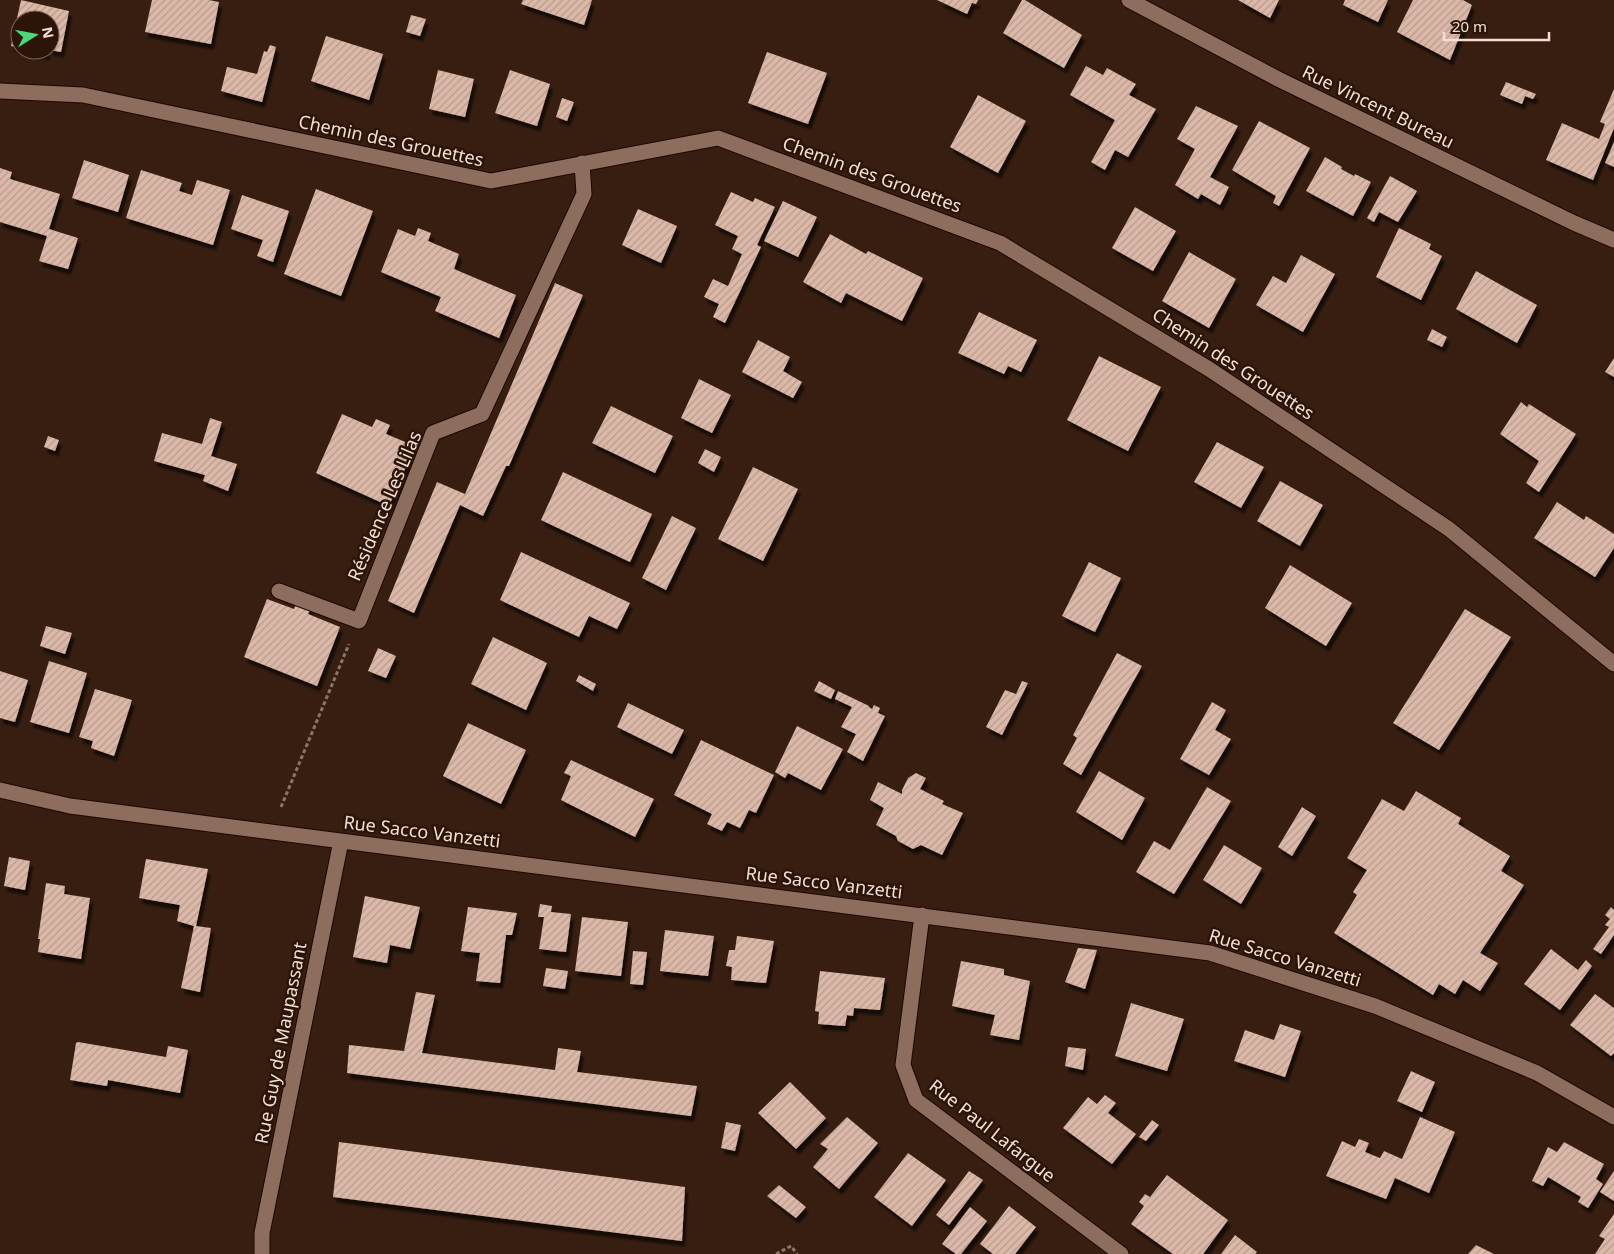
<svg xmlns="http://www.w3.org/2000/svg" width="1614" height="1254" viewBox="0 0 1614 1254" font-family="'Noto Sans',sans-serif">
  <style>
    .building { fill: url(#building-hatch); filter: url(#shadow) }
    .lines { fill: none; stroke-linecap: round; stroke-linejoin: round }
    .minor-casing { stroke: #1d0700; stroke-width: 17 }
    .path { stroke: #8b756b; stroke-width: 3; stroke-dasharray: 4 2.5; stroke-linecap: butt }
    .minor { stroke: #8c6d5e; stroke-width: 15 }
    .labels { text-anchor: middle; stroke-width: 5; stroke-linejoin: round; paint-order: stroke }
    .street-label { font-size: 18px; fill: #f1dfd7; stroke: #2d1408 }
  </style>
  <defs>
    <pattern id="building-hatch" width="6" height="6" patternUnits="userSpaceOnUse" patternTransform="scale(1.25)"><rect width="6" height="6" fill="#dbb8a8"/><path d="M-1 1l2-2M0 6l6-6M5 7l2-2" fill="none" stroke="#b69b8e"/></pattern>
    <filter id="shadow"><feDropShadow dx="3" dy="5.5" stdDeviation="1" flood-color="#0009"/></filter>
  </defs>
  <rect width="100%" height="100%" fill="#371e11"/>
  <path class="building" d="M 21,0 L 69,11 L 61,52 L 50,50 L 50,20 L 20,20 L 20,48 L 11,46 Z
    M 152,0 L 209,0 L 219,2 L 211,44 L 145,32 Z
    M 523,0 L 592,0 L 584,25 L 521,4 Z
    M 937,0 L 978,0 L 976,4 L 972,3 L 967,14 Z
    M 1022,0 L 1025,0 L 1082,35 L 1064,68 L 1003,33 Z
    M 1238,0 L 1279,0 L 1270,18 Z
    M 1345,0 L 1388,0 L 1378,22 L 1343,5 Z
    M 1413,0 L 1463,0 L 1472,5 L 1450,60 L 1397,32 Z
    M 411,15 L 426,19 L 420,36 L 406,32 Z
    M 326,36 L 383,54 L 369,100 L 311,81 Z
    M 270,45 L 276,47 L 262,102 L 221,91 L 227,67 L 257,74 L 264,51 L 267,52 Z
    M 31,50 L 48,50 L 47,55 Z
    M 767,52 L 827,73 L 808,124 L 748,103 Z
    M 1086,66 L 1103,75 L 1107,68 L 1136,84 L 1129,95 L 1156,109 L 1128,157 L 1115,150 L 1105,170 L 1091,162 L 1115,120 L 1070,95 Z
    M 438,70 L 474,79 L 465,117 L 429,109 Z
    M 510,70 L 550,84 L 537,126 L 495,113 Z
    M 1506,82 L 1536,94 L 1533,99 L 1525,96 L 1522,104 L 1500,95 Z
    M 1614,89 L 1614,128 L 1593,180 L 1546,160 L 1562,123 L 1599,139 L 1605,124 L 1600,122 Z
    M 978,95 L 1026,121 L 998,173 L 950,147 Z
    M 562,98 L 574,102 L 567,121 L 556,117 Z
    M 1196,106 L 1238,126 L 1210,177 L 1229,187 L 1220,205 L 1201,194 L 1198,199 L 1175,185 L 1195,149 L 1177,139 Z
    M 1259,121 L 1310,148 L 1279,206 L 1273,203 L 1276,196 L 1232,170 Z
    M 1614,142 L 1614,167 L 1605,163 Z
    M 1325,157 L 1342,167 L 1341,169 L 1354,176 L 1355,174 L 1371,182 L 1353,216 L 1306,191 Z
    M 84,160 L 129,175 L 118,212 L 72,198 Z
    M 0,168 L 12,172 L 10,179 L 60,194 L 49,229 L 78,238 L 68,269 L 39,261 L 47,236 L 0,222 Z
    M 141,170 L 182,183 L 179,191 L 192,195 L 197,180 L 230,190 L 213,245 L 126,218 Z
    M 1390,176 L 1417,191 L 1398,222 L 1379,212 L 1374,222 L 1367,218 Z
    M 316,189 L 373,211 L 341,296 L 284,274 Z
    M 731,192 L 753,202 L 755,198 L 775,207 L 757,245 L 761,247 L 725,323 L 713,317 L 719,304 L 704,297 L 713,279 L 728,286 L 742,254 L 732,249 L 738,236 L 715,225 Z
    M 242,195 L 289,211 L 273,262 L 257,256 L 263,240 L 231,229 Z
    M 783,201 L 817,217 L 798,257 L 764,241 Z
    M 1135,207 L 1176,231 L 1153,271 L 1112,248 Z
    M 638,209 L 677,226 L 661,263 L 622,245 Z
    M 418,228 L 431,233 L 428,241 L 459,254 L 454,269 L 516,295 L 499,338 L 435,311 L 441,297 L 381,272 L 398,229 L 415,236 Z
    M 1399,228 L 1431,244 L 1429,249 L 1442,256 L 1421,300 L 1376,277 Z
    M 830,234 L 866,254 L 868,251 L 923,278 L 902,321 L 846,293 L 841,303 L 803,282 Z
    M 1189,252 L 1236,279 L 1209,328 L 1162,301 Z
    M 1301,255 L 1335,274 L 1303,332 L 1256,305 L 1273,276 L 1286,283 Z
    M 1476,271 L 1537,305 L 1517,343 L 1456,309 Z
    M 555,283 L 583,295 L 509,466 L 506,466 L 483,516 L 460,505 L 414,613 L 388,601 L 437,482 L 465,494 Z
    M 979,312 L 1037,340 L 1021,372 L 1008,366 L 1004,374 L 958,353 Z
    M 1432,329 L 1447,337 L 1442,347 L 1427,340 Z
    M 758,340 L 790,357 L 783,371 L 802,382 L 793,398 L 742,372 Z
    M 1099,356 L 1161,387 L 1128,451 L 1067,420 Z
    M 1614,358 L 1614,377 L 1605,372 Z
    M 699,379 L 731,395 L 712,433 L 681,418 Z
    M 1521,402 L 1527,407 L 1529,404 L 1576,434 L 1539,492 L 1526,483 L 1539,461 L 1500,434 Z
    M 611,406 L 673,436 L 655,473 L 592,443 Z
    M 342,414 L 372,427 L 376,419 L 390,425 L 386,434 L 415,446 L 389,506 L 316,473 Z
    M 210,418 L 222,422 L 211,456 L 237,464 L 228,491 L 203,481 L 205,475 L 154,461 L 162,433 L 202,444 Z
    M 48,436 L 59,440 L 55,451 L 44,447 Z
    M 1217,442 L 1264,467 L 1241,508 L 1194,482 Z
    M 705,449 L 721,457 L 714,472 L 698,463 Z
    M 753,467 L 798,489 L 763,561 L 718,539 Z
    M 563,472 L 652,514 L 630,562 L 541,520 Z
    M 1280,481 L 1323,505 L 1300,546 L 1257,521 Z
    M 1557,502 L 1584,520 L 1586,516 L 1614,534 L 1614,548 L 1595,577 L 1534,538 Z
    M 672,516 L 696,528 L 666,590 L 642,578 Z
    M 521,552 L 630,603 L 617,629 L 589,616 L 579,637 L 500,600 Z
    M 1089,562 L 1121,578 L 1095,632 L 1062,616 Z
    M 1290,565 L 1352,603 L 1326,646 L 1265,608 Z
    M 267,599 L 294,609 L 297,602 L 311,608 L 308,614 L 340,627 L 317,686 L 244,657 Z
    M 1465,609 L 1511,637 L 1439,750 L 1393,723 Z
    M 46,626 L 72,633 L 65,654 L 40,646 Z
    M 493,637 L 547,663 L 526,710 L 471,684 Z
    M 378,648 L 396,656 L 386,678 L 368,671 Z
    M 1117,653 L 1142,666 L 1081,775 L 1063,764 L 1077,738 L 1073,735 Z
    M 49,661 L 87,673 L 69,733 L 30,722 Z
    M 0,671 L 28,680 L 15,722 L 0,718 Z
    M 579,675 L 596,684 L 593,691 L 576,681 Z
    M 819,681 L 835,690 L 831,699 L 814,691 Z
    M 1022,681 L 1028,683 L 1002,735 L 986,727 L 1005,690 L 1016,694 Z
    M 95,689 L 132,700 L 114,756 L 91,748 L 93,741 L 79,737 Z
    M 838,691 L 869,706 L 869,707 L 872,709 L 874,705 L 880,708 L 878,713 L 885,716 L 863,761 L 847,752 L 856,734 L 841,727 L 852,707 L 835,699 Z
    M 1212,702 L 1226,710 L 1215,730 L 1231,739 L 1209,775 L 1180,759 Z
    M 628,703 L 684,730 L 672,754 L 617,727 Z
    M 468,723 L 526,750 L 501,804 L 443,776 Z
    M 797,726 L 843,749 L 821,790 L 788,773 L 785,778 L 775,772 Z
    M 701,740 L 774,775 L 756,813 L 749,810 L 740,828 L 727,822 L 722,831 L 707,824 L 712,814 L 674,795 Z
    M 571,760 L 654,799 L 635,837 L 561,800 L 571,776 L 564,773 Z
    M 1099,771 L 1145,798 L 1122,840 L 1076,812 Z
    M 916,773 L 926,778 L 920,789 L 944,801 L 942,804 L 963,813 L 942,855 L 921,845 L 913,849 L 898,841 L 896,836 L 876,825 L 884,808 L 870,800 L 878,782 L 902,794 L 902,790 L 908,778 Z
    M 1207,787 L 1231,801 L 1174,894 L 1136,872 L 1154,841 L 1170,850 Z
    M 1416,791 L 1461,818 L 1458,824 L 1510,856 L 1501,871 L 1524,885 L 1480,953 L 1498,963 L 1480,991 L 1463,980 L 1455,994 L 1439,984 L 1433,995 L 1334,933 L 1357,895 L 1353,892 L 1367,870 L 1347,858 L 1382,799 L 1404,811 Z
    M 1302,807 L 1316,816 L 1292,856 L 1278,847 Z
    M 1224,845 L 1262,868 L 1241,904 L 1203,880 Z
    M 9,857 L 30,861 L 25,890 L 4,886 Z
    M 146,859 L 208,869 L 196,926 L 211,928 L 200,992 L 181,988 L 194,926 L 177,921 L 180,905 L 139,898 Z
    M 46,883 L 65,886 L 64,894 L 90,898 L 81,959 L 38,952 L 40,939 L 38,939 Z
    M 365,896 L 420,907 L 410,949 L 390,945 L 387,963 L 353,957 Z
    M 540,904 L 552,906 L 551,912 L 571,914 L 566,952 L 539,949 L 544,917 L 538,917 Z
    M 468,907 L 517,913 L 512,935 L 506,935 L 500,983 L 476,981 L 480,953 L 461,951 Z
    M 1611,907 L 1614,910 L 1614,935 L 1601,954 L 1593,949 L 1609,927 L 1605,925 L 1610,919 L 1605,915 Z
    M 582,917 L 628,922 L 621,976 L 575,971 Z
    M 665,930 L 714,936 L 708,976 L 660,971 Z
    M 737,936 L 774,941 L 766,983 L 731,980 L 732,967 L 726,966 L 729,950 L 735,950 Z
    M 1078,948 L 1097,950 L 1085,989 L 1065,982 Z
    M 1551,949 L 1578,970 L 1586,960 L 1592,966 L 1560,1010 L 1524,984 Z
    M 633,951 L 647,952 L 643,985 L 630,984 Z
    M 961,961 L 1004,969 L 1004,975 L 1030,981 L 1019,1040 L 990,1035 L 995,1015 L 952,1006 Z
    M 546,968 L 568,971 L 565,989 L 543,986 Z
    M 820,971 L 885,978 L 880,1010 L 854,1008 L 853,1016 L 847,1015 L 845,1026 L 818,1024 L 819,1012 L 815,1011 Z
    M 416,992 L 435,995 L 422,1053 L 555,1070 L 558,1048 L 581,1051 L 577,1072 L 697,1086 L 691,1116 L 347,1073 L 349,1045 L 404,1051 Z
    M 1595,994 L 1614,1008 L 1614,1053 L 1611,1056 L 1570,1025 Z
    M 1131,1003 L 1184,1019 L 1167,1071 L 1115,1056 Z
    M 1280,1024 L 1301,1031 L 1285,1077 L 1234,1061 L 1245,1030 L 1274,1040 Z
    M 78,1042 L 166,1057 L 168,1046 L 188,1050 L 180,1093 L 108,1080 L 107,1086 L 70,1080 L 76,1043 Z
    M 1068,1047 L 1086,1049 L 1083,1070 L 1065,1066 Z
    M 1411,1071 L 1435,1082 L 1422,1112 L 1397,1101 Z
    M 790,1082 L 826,1118 L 796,1149 L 758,1113 Z
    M 1105,1095 L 1116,1103 L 1108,1113 L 1136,1134 L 1112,1164 L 1063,1128 L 1088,1097 L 1097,1104 Z
    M 847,1117 L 878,1143 L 839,1189 L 813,1167 L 828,1149 L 820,1144 Z
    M 1420,1117 L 1455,1132 L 1429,1193 L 1395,1178 L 1386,1199 L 1326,1176 L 1342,1141 L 1355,1147 L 1359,1139 L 1369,1143 L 1365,1152 L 1380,1158 L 1384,1151 L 1402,1159 Z
    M 1152,1120 L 1159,1125 L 1146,1141 L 1139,1137 Z
    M 726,1122 L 741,1125 L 735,1151 L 721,1148 Z
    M 339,1142 L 685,1187 L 682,1241 L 333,1197 Z
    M 1564,1142 L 1604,1164 L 1596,1179 L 1603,1184 L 1588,1208 L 1578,1202 L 1581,1197 L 1548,1177 L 1543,1186 L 1532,1181 L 1548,1147 L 1557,1152 Z
    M 908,1153 L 946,1180 L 912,1226 L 874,1197 Z
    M 969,1171 L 983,1180 L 949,1225 L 936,1215 Z
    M 1614,1171 L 1614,1201 L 1600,1192 Z
    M 1167,1175 L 1228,1220 L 1203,1254 L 1173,1254 L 1131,1224 L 1144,1206 L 1139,1202 L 1145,1194 L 1150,1197 Z
    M 779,1185 L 806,1207 L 796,1218 L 767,1196 Z
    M 1009,1206 L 1036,1227 L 1015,1254 L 993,1254 L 980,1244 Z
    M 970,1207 L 987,1221 L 961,1254 L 956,1254 L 942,1244 Z
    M 1614,1214 L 1614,1254 L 1595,1254 L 1605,1239 L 1599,1236 Z
    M 1235,1235 L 1257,1252 L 1255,1254 L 1221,1254 Z
    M 1476,1245 L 1494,1254 L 1468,1254 Z"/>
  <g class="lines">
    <defs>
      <path id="minor" d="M 1129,0 L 1278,79 L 1574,223 L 1614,240
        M 0,91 L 83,95 L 491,181 L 718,138 L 1000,243 L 1209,369 L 1449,529 L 1614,664
        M 279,591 L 359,621 L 433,433 L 482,414 L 584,194 L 582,163
        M 0,790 L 70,806 L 1210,953 L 1375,1006 L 1537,1073 L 1614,1117
        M 922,915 L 903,1065 L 916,1100 L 1121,1254
        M 262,1254 L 262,1233 L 341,841"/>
    </defs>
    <use href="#minor" class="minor-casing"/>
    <path class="path" d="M 281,807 L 349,644
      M 776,1254 L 791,1246 L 797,1254"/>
    <use href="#minor" class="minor"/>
  </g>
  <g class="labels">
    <g class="street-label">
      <text transform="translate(1378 107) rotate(26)" y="6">Rue Vincent Bureau</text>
      <text transform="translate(391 141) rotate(12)" y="6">Chemin des Grouettes</text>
      <text transform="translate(872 175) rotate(20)" y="6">Chemin des Grouettes</text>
      <text transform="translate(1233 364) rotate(33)" y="6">Chemin des Grouettes</text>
      <text transform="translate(385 506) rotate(-67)" y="6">Résidence Les Lilas</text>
      <text transform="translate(422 832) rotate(7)" y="6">Rue Sacco Vanzetti</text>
      <text transform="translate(824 883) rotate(7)" y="6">Rue Sacco Vanzetti</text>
      <text transform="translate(1285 958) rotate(17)" y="6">Rue Sacco Vanzetti</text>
      <text transform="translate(281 1043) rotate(-79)" y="6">Rue Guy de Maupassant</text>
      <text transform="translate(992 1131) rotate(38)" y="6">Rue Paul Lafargue</text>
    </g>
  </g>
  <g transform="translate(35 35) rotate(79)"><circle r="24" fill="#2d1408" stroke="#7b655b"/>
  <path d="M0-4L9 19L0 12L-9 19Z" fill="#4bd677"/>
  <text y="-8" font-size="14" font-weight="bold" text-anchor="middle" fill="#f1dfd7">N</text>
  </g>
  <path d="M1444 32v8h105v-8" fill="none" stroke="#f1dfd7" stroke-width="2.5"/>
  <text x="1452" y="32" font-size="15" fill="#f1dfd7" stroke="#2d1408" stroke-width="4" paint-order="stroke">20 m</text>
</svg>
